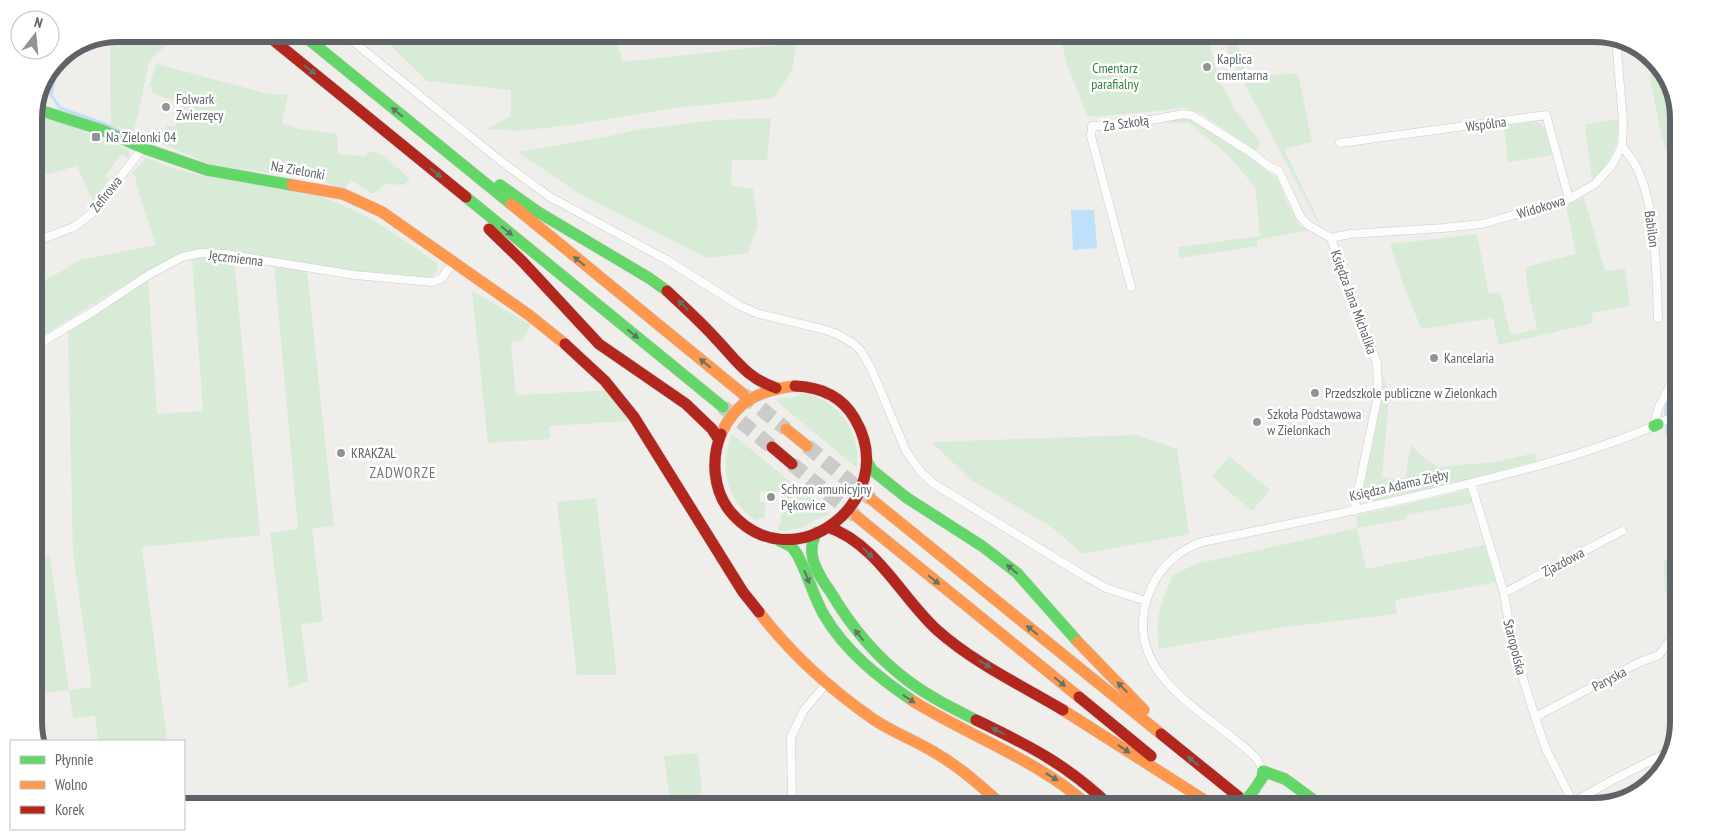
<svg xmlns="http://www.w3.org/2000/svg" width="1712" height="840" viewBox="0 0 1712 840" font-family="'PT Sans Narrow',sans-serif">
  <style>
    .green { fill: #d8ebd6 }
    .water { fill: #bfe0f9 }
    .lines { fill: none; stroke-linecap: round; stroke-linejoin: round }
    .stream { stroke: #bfe0f9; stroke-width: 3 }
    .river { stroke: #bfe0f9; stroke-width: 18 }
    .highway-tunnel { stroke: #cbcbca; stroke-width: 15; stroke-dasharray: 15 8; stroke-linecap: butt }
    .street-casing { stroke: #cbcccc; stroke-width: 9 }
    .fast-casing { stroke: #cacacb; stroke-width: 12 }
    .slow-casing { stroke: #cacacb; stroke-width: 12 }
    .jam-casing { stroke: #cacacb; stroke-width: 12 }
    .street { stroke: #fdfcfc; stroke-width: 8 }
    .fast { stroke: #63d668; stroke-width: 11 }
    .slow { stroke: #ff974d; stroke-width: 11 }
    .jam { stroke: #b3261e; stroke-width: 11 }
    .fast-bridge-casing { stroke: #cacacb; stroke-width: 12; stroke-linecap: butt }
    .fast-bridge { stroke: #63d668; stroke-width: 11 }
    .oneway { fill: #607468 }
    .poi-dot { fill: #919496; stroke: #fff; stroke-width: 2 }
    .labels { text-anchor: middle; stroke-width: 5; stroke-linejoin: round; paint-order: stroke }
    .poi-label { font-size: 14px; fill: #5f6368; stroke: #fff; text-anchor: start }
    .park-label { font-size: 14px; fill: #348238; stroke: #fff }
    .street-label { font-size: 14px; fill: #5f6368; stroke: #fff }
    .neighbourhood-label { font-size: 15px; letter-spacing: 1px; fill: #70757a; stroke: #fff }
    .rim { fill: none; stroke: #5f6368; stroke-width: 6 }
  </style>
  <rect width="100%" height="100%" fill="#efeeea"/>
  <path class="green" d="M 1208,35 L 1218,78 L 1234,108 L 1261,143 L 1255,151 L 1202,114 L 1185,107 L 1158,111 L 1093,117 L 1087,115 L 1068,67 L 1060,36 Z
    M 1225,35 L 1235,35 L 1247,77 L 1298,73 L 1312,142 L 1284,149 L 1320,224 L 1314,216 L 1228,52 Z
    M 615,38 L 623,62 L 796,43 L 792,71 L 774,98 L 675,108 L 578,124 L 519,131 L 487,129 L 511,116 L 511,90 L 427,81 L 384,39 Z
    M 110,40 L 170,40 L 169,44 L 158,52 L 149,62 L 138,115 L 133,132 L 111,125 Z
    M 1649,58 L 1664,71 L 1678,113 L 1678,228 L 1673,176 L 1661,133 L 1651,84 Z
    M 156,64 L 269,94 L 288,94 L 282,123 L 300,129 L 337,134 L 338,154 L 365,156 L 370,151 L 384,156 L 410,179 L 404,185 L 386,184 L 373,194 L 351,180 L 344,189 L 319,180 L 212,165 L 145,137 L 148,130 L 163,136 L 167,125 L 175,127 L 184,105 L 151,92 L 152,87 L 149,87 Z
    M 1182,116 L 1192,118 L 1248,154 L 1278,180 L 1288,205 L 1300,226 L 1309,230 L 1257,240 L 1258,246 L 1179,258 L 1178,247 L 1260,236 L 1255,187 L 1229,156 L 1189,123 L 1163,122 Z
    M 34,118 L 59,121 L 129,150 L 130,152 L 128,159 L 122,154 L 105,176 L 109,179 L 93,201 L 77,166 L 34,178 Z
    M 771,118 L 767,160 L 732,160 L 731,185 L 753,189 L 758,226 L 748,253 L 707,258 L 581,195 L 518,152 L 604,137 L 641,129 L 715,120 Z
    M 1620,119 C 1618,125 1619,129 1618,135 C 1616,153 1604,169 1592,181 L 1585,124 Z
    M 1539,122 L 1545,130 L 1554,155 L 1508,162 L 1504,125 Z
    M 146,157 C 198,183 259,180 314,194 C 321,196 329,199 335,202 C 373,217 404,240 437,263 L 437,271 L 429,279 L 353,273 L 268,260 L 181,254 L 147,271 L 34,341 L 34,285 L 41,283 L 80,260 L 156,245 L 136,184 L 137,179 L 132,174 Z
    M 1584,197 L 1605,271 L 1625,269 L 1630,306 L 1592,313 L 1593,323 L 1499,345 L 1493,318 L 1424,329 L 1420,326 L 1401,278 L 1390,244 L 1477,234 L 1489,294 L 1500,292 L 1511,335 L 1537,329 L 1527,286 L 1526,267 L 1576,254 L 1566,206 Z
    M 201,256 L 234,259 L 260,535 L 142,547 L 167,741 L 98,741 L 95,716 L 73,718 L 69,690 L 44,693 L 34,611 L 34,558 L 50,557 L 69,690 L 92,687 L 73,554 L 68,330 L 148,278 L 157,414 L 203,411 L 192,258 Z
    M 274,264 L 307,271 L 334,526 L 312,528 L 323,622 L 301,624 L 308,681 L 289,688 L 270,533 L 298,529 Z
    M 472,291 L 531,325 L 522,341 L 511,342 L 516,395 L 613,390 L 629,421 L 549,426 L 550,439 L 488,443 Z
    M 1383,374 L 1389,396 L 1382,478 L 1405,478 L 1411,445 L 1424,458 L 1438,467 L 1496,462 L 1535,453 L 1536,461 L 1374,504 L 1363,493 L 1383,391 Z
    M 804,393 C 839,400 861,433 857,468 L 774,399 L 793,397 Z
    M 1678,424 L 1678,467 L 1665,429 Z
    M 732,434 L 830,514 L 813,521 L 802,528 L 790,529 L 789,531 L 778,530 L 781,519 L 782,492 L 760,491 L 760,502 L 765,502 L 765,518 L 758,519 L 756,521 C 726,501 719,466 732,434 Z
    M 1136,435 L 1177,449 L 1189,534 L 1083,554 L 1050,526 L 971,480 L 932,442 Z
    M 1229,456 L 1270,490 L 1252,511 L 1212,477 Z
    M 1467,490 L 1473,503 L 1407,515 L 1407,519 L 1357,528 L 1366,569 L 1486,545 L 1499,582 L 1395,600 L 1397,614 L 1277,628 L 1159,649 C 1155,615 1160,606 1173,575 L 1196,564 L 1357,528 L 1356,516 Z
    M 596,498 L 617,675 L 577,675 L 557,502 Z
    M 1678,551 L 1678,617 L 1665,592 L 1664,561 L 1673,552 Z
    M 698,753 L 702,792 L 696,798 L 670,799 L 664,756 Z"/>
  <path class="water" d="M 1071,210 L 1094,210 L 1097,248 L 1073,250 Z"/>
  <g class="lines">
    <path class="stream" d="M 59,58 L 51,95 L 60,108 L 105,124 L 127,134"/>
    <path class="river" d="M 1678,391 C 1671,408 1673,428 1678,445"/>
    <path class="highway-tunnel" d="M 743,394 L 786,429
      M 723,407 L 772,447
      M 807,446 L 871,499
      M 792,464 L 856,516"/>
    <defs>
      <path id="street" d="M 350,39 L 502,162 L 550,197 L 667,260 L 740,306 L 759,314 L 826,330 L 837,334 L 854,344 L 861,351 L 871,368 L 906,451 L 921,472 L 934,484 L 1088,578 L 1106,588 L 1146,601
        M 1340,143 L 1546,115 L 1569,199
        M 1622,146 C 1625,151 1630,156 1633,161 C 1657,200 1656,273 1658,318
        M 1331,238 L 1350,234 L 1443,228 L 1482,224 L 1569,199 L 1595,184 L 1612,165 L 1622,146 L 1623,121 L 1616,39
        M 34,242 L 74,227 L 91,214 L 143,148
        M 1131,287 L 1091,136 L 1092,126 L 1117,126 L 1184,114 L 1193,116 L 1250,152 L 1270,167 L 1279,171 L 1300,216 L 1308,225 L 1331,238 L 1349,294 L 1366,333 L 1377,363 L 1378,395 L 1354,511
        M 34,347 L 94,311 L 150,274 L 182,257 L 201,253 L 225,254 L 355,275 L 432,282 L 441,279 L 453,263
        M 1658,424 L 1678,414
        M 1471,483 L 1504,593 L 1512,643 L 1535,717 L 1546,749 L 1575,806
        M 1504,593 L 1622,531
        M 1535,717 L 1640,662 L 1659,655 L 1670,640 L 1678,639
        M 1263,771 C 1258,756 1245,748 1233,738 C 1188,702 1124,665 1148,596 C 1157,570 1176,551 1202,542 C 1286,525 1368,508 1451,488 C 1520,471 1589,454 1654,426 L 1658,409 L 1678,369
        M 1573,802 L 1613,780 L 1672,750
        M 792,804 L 791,737 L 804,710 L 826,684
        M 538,806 L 666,802 L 791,801"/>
      <path id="fast" d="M 308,39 L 511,204
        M 36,109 L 102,130 L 143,148 L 207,170 L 292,185
        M 500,185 L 538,212 L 649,278 L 667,291
        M 466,197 L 723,407
        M 1654,426 L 1658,424
        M 868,463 L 872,470 L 907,498 L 982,546 L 1017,573 L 1078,642
        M 817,532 C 813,539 811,545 812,554 C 814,568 822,580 830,591 C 850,625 875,656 907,680 C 928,696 952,708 976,720
        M 780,541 L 792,547 L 797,554 C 808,574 813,596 824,615 C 845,651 879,678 913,701
        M 1254,790 L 1262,778 L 1263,771 L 1285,779 L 1322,806"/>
      <path id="slow" d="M 292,185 L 343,194 L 382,212 L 529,315 L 565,344
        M 511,204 L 743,394
        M 786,429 L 807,446
        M 721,434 C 736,401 760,390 795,386
        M 871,499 L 1161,734
        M 856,516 L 1079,697
        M 759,612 C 791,654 830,689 873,719 C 892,732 914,740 934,752 C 960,767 981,786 1003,806
        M 1078,642 L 1144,710
        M 913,701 C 971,737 1038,760 1089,806
        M 1063,710 L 1209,803"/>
      <path id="jam" d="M 272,39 L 466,197
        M 489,229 L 522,261 L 599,344 L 686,404 L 712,429 L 719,440
        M 667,291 C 684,307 702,323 717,340 C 737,361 747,378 776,388
        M 565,344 L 605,381 L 634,417 L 743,592 L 759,612
        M 721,434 C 711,458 713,489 729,510 C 790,586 903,501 855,419 C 842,396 821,387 795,386
        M 772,447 L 792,464
        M 828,527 C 877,544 901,597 937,630 C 974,663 1021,685 1063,710
        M 1079,697 L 1151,756
        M 976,720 C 1028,745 1068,765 1110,806
        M 1161,734 L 1250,806"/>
    </defs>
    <use href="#street" class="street-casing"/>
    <use href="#fast" class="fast-casing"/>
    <use href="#slow" class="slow-casing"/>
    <use href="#jam" class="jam-casing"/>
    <use href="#street" class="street"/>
    <use href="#fast" class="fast"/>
    <use href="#slow" class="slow"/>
    <use href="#jam" class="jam"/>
    <defs>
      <path id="fast-bridge" d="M 1241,806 L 1254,790"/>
    </defs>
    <use href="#fast-bridge" class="fast-bridge-casing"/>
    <use href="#fast-bridge" class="fast-bridge"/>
  </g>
  <defs><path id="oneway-solid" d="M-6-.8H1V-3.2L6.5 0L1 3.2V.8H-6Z" transform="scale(1.25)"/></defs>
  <g class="oneway">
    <use href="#oneway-solid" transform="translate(310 70) rotate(39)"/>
    <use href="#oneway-solid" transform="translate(397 112) rotate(-141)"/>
    <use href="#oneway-solid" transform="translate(436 173) rotate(39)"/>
    <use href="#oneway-solid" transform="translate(507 231) rotate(39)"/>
    <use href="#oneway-solid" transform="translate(579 261) rotate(-141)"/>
    <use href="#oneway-solid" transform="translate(683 305) rotate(-135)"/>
    <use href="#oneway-solid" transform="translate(633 334) rotate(39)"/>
    <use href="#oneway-solid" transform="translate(705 363) rotate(-141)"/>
    <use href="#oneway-solid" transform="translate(868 553) rotate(46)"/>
    <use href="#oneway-solid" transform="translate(1012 569) rotate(-139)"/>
    <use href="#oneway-solid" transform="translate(807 577) rotate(68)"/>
    <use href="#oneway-solid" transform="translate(934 580) rotate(39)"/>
    <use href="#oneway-solid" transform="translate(1032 630) rotate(-141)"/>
    <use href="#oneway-solid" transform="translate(859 635) rotate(-129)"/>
    <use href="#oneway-solid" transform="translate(985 664) rotate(31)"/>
    <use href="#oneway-solid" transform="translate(1060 682) rotate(39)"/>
    <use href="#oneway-solid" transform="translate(1122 687) rotate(-134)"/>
    <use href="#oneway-solid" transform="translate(909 699) rotate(33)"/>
    <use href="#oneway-solid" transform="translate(998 731) rotate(-153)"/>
    <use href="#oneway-solid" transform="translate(1124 749) rotate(33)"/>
    <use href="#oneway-solid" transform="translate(1193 761) rotate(-141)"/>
    <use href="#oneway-solid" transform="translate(1052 777) rotate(31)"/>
  </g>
  <g class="poi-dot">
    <circle cx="1207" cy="67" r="5"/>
    <circle cx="166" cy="107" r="5"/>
    <rect x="91" y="132" width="10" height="10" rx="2.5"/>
    <circle cx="1434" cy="358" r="5"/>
    <circle cx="1315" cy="393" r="5"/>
    <circle cx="1257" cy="422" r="5"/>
    <circle cx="341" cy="453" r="5"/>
    <circle cx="771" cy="497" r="5"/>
  </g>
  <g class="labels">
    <g class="poi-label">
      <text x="1217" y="64">Kaplica<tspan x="1217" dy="16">cmentarna</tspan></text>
      <text x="176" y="104">Folwark<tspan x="176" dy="16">Zwierzęcy</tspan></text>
      <text x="106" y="142">Na Zielonki 04</text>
      <text x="1444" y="363">Kancelaria</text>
      <text x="1325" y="398">Przedszkole publiczne w Zielonkach</text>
      <text x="1267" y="419">Szkoła Podstawowa<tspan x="1267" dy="16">w Zielonkach</tspan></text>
      <text x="351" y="458">KRAKŻAL</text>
      <text x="781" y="494">Schron amunicyjny<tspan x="781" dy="16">Pękowice</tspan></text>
    </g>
    <g class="park-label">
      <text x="1115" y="73">Cmentarz<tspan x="1115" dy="16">parafialny</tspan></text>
    </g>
    <g class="street-label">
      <text transform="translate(1126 123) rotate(-8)" y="5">Za Szkołą</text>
      <text transform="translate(1486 124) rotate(-8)" y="5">Wspólna</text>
      <text transform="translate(298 170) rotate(10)" y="5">Na Zielonki</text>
      <text transform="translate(106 194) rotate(-51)" y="5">Zefirowa</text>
      <text transform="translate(1541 207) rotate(-17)" y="5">Widokowa</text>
      <text transform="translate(1652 229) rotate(82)" y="5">Babilon</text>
      <text transform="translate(236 258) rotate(7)" y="5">Jęczmienna</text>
      <text transform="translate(1354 302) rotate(70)" y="5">Księdza Jana Michalika</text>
      <text transform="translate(1399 485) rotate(-13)" y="5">Księdza Adama Zięby</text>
      <text transform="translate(1563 562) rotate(-28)" y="5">Zjazdowa</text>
      <text transform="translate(1515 647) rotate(76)" y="5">Staropolska</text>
      <text transform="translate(1609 679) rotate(-28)" y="5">Paryska</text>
    </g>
    <g class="neighbourhood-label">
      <text x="403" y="478">ZADWORZE</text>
    </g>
  </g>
  <path d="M0 0H1712V840H0ZM118 42H1594A76 76 0 0 1 1670 118V722A76 76 0 0 1 1594 798H118A76 76 0 0 1 42 722V118A76 76 0 0 1 118 42Z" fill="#fff" fill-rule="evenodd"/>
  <path class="rim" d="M118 42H1594A76 76 0 0 1 1670 118V722A76 76 0 0 1 1594 798H118A76 76 0 0 1 42 722V118A76 76 0 0 1 118 42Z"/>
  <rect x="10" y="740" width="175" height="90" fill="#ffffff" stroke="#bfc1c3"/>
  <rect x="20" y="756" width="25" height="8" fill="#63d668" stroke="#bfc1c3"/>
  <text x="55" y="765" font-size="15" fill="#5f6368">Płynnie</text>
  <rect x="20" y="781" width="25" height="8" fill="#ff974d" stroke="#bfc1c3"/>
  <text x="55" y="790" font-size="15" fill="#5f6368">Wolno</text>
  <rect x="20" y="806" width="25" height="8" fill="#b3261e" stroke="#bfc1c3"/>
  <text x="55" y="815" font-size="15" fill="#5f6368">Korek</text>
  <g transform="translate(35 35) rotate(16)"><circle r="24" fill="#ffffff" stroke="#bfc1c3"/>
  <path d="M0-4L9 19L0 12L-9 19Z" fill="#919496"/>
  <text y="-8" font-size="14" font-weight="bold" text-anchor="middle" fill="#5f6368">N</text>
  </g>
</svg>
